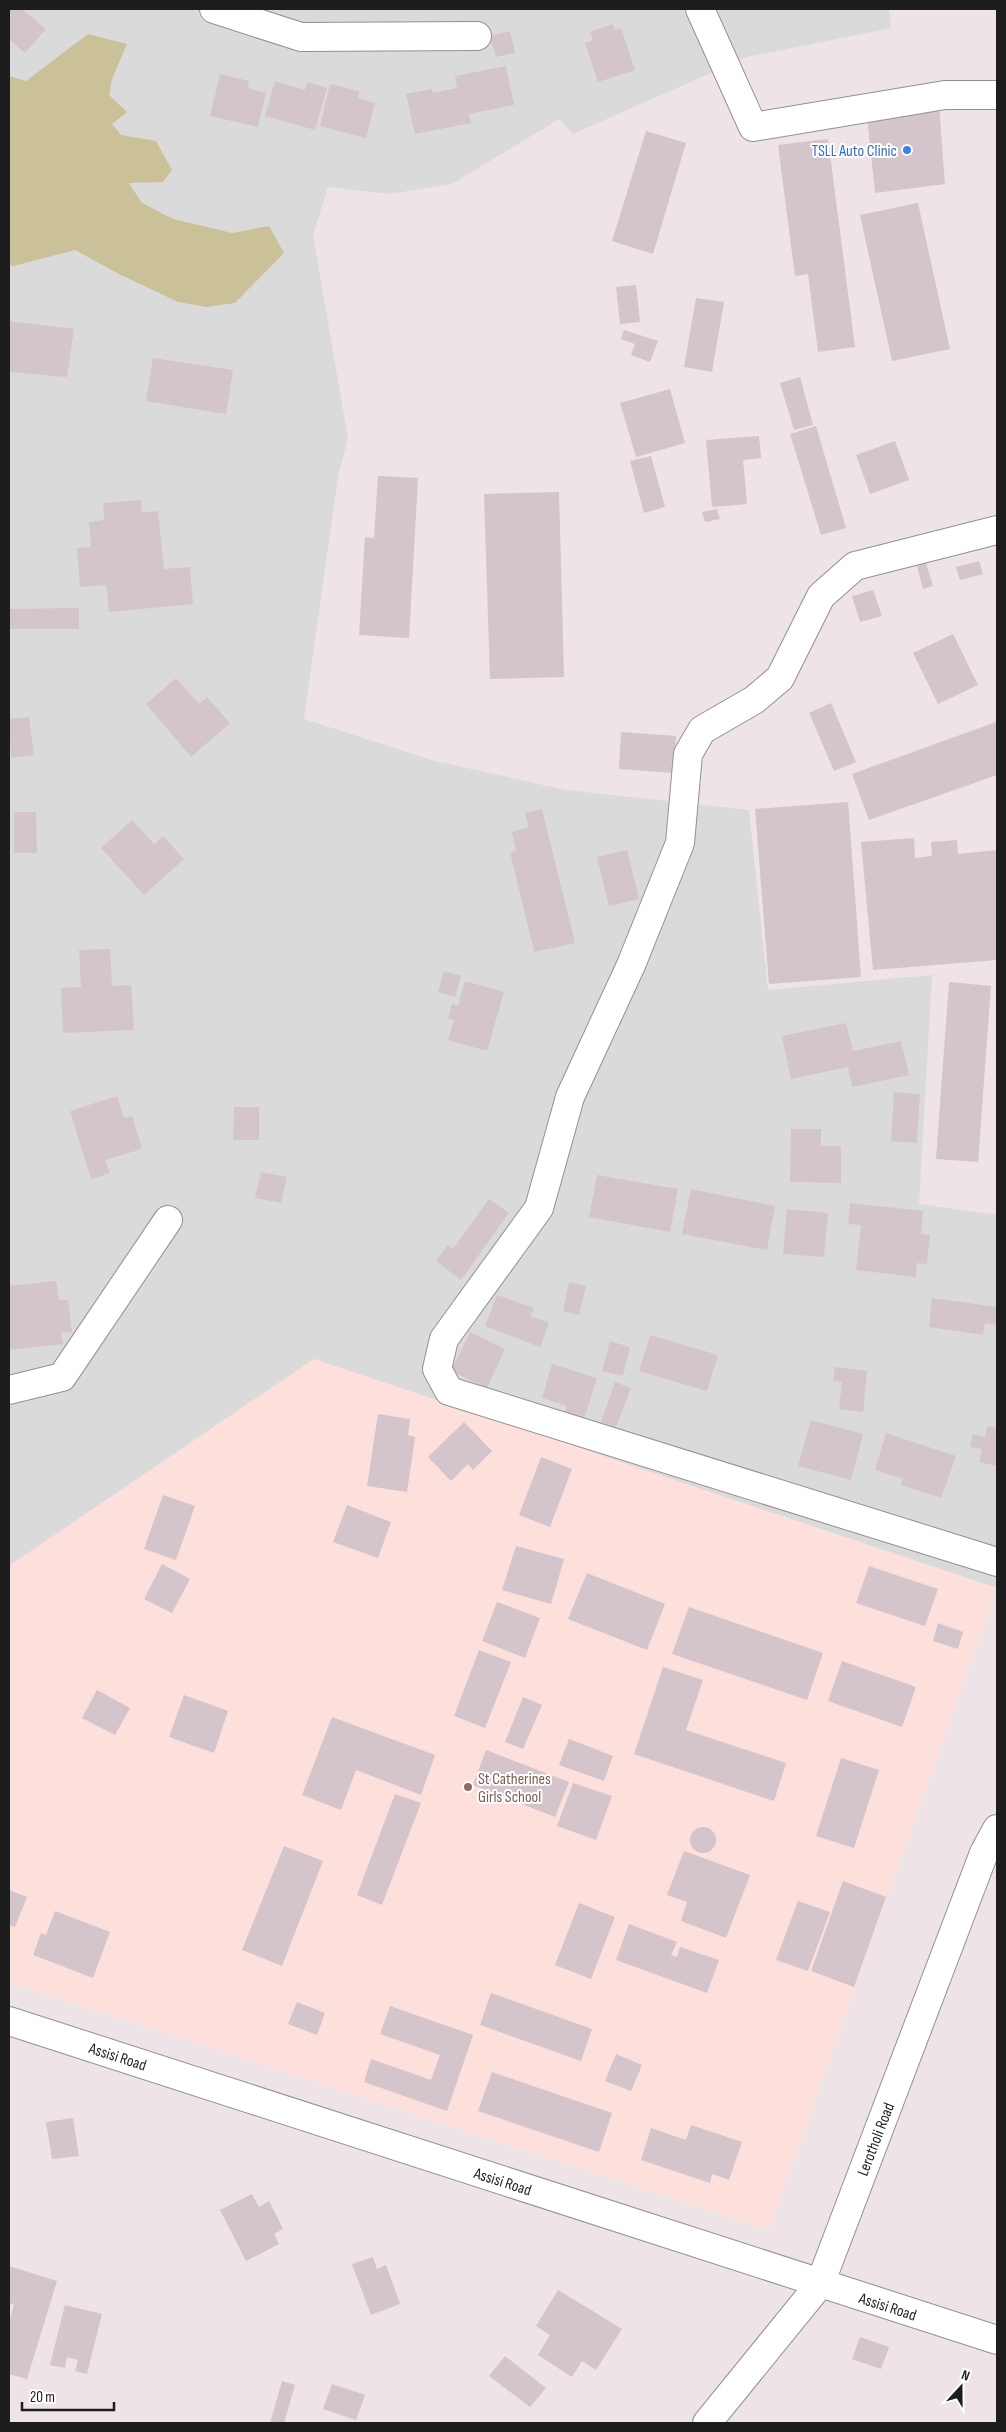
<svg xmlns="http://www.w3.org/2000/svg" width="1006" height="2432" viewBox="0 0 1006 2432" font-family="'Sofia Sans Condensed',sans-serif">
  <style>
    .residential { fill: #dbdadb }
    .education { fill: #fddfdc }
    .forest { fill: #cbc199 }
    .building { fill: #d4c4cc }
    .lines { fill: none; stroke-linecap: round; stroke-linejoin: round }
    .minor-casing { stroke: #919191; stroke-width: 30 }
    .minor { stroke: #fff; stroke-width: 28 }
    .shop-dot { fill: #3f7fe0; stroke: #fff; stroke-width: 2 }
    .education-dot { fill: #8d6e63; stroke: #fff; stroke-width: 2 }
    .labels { text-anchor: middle; stroke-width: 4; stroke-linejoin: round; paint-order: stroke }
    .shop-label { font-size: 16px; fill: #366cbe; stroke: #fff; text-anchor: end }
    .education-label { font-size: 16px; fill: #785e54; stroke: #fff; text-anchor: start }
    .street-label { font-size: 16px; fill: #1d1d1d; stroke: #fff }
  </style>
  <rect width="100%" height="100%" fill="#eee3e6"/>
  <path class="residential" d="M 9,9 L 889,9 L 891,28 L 747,57 L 573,134 L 559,119 L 452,184 L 389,194 L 328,187 L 313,235 L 348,438 L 338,477 L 304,719 L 435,761 L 566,790 L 749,810 L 768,990 L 932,975 L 919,1204 L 997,1215 L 997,1588 L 314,1359 L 9,1566 Z"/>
  <path class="education" d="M 314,1359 L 997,1588 L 769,2230 L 9,1982 L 9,1566 Z"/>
  <path class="forest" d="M 88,34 L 127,44 L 112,79 L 109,95 L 127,112 L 112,124 L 121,135 L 156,141 L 172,170 L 163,182 L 129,183 L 142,203 L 173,219 L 232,233 L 269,226 L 284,253 L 235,303 L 207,307 L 178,302 L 119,274 L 75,250 L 14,266 L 9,265 L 9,76 L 26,81 Z"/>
  <path class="building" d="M 9,9 L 22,9 L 46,29 L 25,53 L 9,39 Z
    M 613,24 L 615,30 L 621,28 L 635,70 L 598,82 L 585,43 L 593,40 L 590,32 Z
    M 510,31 L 515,53 L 496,57 L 490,36 Z
    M 506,66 L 514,105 L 469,114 L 471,123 L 415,134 L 406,94 L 432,89 L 433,93 L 457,88 L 455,76 Z
    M 220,74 L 249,81 L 248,88 L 266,93 L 258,127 L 210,116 Z
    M 275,81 L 305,90 L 307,82 L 327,88 L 315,130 L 265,116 Z
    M 330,84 L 359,91 L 358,98 L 375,103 L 366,138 L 320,126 Z
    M 939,105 L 945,184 L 875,193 L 867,117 Z
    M 646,131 L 686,143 L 653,254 L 612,241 Z
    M 828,139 L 855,347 L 818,352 L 808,274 L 795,276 L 778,145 Z
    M 918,203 L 950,349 L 892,361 L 860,215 Z
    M 636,285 L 640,322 L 620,324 L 616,287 Z
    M 696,298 L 724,302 L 712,372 L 684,367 Z
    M 9,321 L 74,329 L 67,377 L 9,372 Z
    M 624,330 L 658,341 L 650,362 L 631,355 L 635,344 L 621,339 Z
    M 153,358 L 233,370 L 226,414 L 146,401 Z
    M 800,377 L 813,425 L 794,430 L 780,383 Z
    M 670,389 L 685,443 L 636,457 L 620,403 Z
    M 816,426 L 846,528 L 821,535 L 790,434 Z
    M 759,436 L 761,458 L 743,460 L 747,504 L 712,507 L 706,440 Z
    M 895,441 L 909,480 L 870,494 L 856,455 Z
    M 651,456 L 665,507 L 644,513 L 630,461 Z
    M 378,476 L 418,478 L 409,638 L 359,635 L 365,537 L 374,538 Z
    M 559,492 L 564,677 L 490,679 L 484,494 Z
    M 141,500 L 142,513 L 158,511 L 164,569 L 190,567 L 193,604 L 109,612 L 106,585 L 80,587 L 77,548 L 91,547 L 89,522 L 104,520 L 103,503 Z
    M 717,509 L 720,519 L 705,522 L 702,512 Z
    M 979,561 L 983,574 L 960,580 L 956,567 Z
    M 926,563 L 933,586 L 923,589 L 917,566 Z
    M 873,590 L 882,616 L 860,622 L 852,596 Z
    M 79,608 L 79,629 L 9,629 L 9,609 Z
    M 953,634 L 978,685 L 938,704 L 913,653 Z
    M 176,678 L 199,704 L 207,697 L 230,723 L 191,757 L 146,704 Z
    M 831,703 L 856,762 L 834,771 L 809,713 Z
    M 29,717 L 34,755 L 11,758 L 9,719 Z
    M 996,722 L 997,775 L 869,820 L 852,774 Z
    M 621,732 L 676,736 L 673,773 L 619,769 Z
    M 848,802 L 861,977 L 769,984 L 755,809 Z
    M 542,809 L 575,943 L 534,952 L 510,852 L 516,851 L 512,832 L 529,827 L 525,813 Z
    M 14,812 L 36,812 L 37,853 L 14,853 Z
    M 132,820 L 154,844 L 163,836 L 184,859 L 144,895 L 101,848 Z
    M 914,838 L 915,858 L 932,856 L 931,842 L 957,840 L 958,854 L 997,850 L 997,960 L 873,970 L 861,842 Z
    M 627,850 L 639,899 L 609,906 L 597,857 Z
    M 110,949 L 112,986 L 131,985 L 134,1030 L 63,1033 L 61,988 L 81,987 L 79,950 Z
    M 444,971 L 461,976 L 455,997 L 438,992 Z
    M 465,981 L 504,992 L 487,1051 L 448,1040 L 454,1020 L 448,1019 L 452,1004 L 458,1006 Z
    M 949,982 L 991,986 L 978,1162 L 936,1159 Z
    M 846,1023 L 853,1051 L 901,1041 L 909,1075 L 852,1087 L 848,1067 L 791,1079 L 782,1036 Z
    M 894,1092 L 920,1094 L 917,1143 L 891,1141 Z
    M 117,1096 L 124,1118 L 132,1116 L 142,1149 L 105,1160 L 110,1173 L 91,1179 L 70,1111 Z
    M 234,1107 L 259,1107 L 259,1140 L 233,1140 Z
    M 791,1129 L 821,1129 L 821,1146 L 841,1146 L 841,1183 L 790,1182 Z
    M 261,1172 L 287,1177 L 281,1203 L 255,1198 Z
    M 597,1175 L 678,1189 L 670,1232 L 589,1217 Z
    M 691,1189 L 775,1206 L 767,1250 L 682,1234 Z
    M 489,1199 L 509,1213 L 461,1280 L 436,1261 L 448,1245 L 453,1249 Z
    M 850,1203 L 923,1211 L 921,1234 L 930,1235 L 927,1264 L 917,1263 L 916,1277 L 856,1270 L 861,1225 L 848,1224 Z
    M 787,1209 L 828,1213 L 824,1257 L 783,1254 Z
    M 56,1281 L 59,1300 L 68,1300 L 72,1332 L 61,1333 L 63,1344 L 9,1350 L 9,1286 Z
    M 569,1282 L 586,1286 L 579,1315 L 563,1311 Z
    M 497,1295 L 534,1308 L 530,1316 L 549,1323 L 540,1347 L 485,1326 Z
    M 932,1298 L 997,1307 L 997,1325 L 985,1323 L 983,1335 L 929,1327 Z
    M 470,1332 L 505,1349 L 487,1388 L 451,1371 Z
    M 650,1335 L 718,1355 L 707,1391 L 639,1371 Z
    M 610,1341 L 630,1347 L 623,1376 L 602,1371 Z
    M 552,1364 L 597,1378 L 583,1422 L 564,1416 L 567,1406 L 542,1398 Z
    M 835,1367 L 867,1371 L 863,1412 L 839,1409 L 842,1382 L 833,1381 Z
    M 615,1382 L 631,1388 L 616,1427 L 601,1422 Z
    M 378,1414 L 410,1419 L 408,1435 L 415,1437 L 407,1492 L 367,1486 Z
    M 811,1420 L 863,1434 L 851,1480 L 798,1466 Z
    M 464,1422 L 492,1451 L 473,1470 L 468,1464 L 451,1481 L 428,1457 Z
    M 987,1426 L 997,1428 L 997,1466 L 979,1462 L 982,1449 L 970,1447 L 973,1434 L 985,1437 Z
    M 886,1433 L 956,1456 L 941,1498 L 901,1485 L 903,1479 L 875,1470 Z
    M 541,1457 L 572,1469 L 550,1527 L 519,1515 Z
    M 163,1495 L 195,1506 L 176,1560 L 144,1549 Z
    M 347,1505 L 391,1522 L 378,1558 L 333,1542 Z
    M 516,1546 L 564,1559 L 551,1604 L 502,1590 Z
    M 162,1564 L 190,1579 L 172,1613 L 144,1599 Z
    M 869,1566 L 938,1589 L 925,1626 L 856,1603 Z
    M 587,1573 L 665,1604 L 647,1650 L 568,1619 Z
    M 497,1602 L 540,1618 L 525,1658 L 482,1641 Z
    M 689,1607 L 823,1653 L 807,1700 L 672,1654 Z
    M 938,1623 L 963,1632 L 958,1649 L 933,1641 Z
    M 479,1650 L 511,1662 L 485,1728 L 454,1716 Z
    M 842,1661 L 916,1687 L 902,1727 L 828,1701 Z
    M 663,1667 L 703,1680 L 686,1730 L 786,1763 L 774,1801 L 634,1754 Z
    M 97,1690 L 130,1708 L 115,1735 L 82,1718 Z
    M 184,1695 L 228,1711 L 214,1753 L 169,1737 Z
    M 523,1697 L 542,1705 L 523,1749 L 505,1742 Z
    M 332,1717 L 435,1755 L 421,1795 L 356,1770 L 341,1810 L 302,1795 Z
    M 569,1739 L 613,1756 L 604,1781 L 559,1765 Z
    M 486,1750 L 569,1782 L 555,1817 L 473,1785 Z
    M 841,1758 L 879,1770 L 854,1848 L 816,1836 Z
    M 573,1783 L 612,1796 L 596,1840 L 557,1826 Z
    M 395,1794 L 421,1803 L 382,1905 L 357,1895 Z
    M690 1840a13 13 0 1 1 26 0a13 13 0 1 1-26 0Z
    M 284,1846 L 323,1861 L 282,1966 L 242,1950 Z
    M 684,1851 L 750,1875 L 726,1938 L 681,1921 L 687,1902 L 667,1895 Z
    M 843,1881 L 886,1897 L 854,1987 L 811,1971 Z
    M 9,1890 L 27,1897 L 15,1927 L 9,1925 Z
    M 798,1901 L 830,1912 L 808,1971 L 776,1960 Z
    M 579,1903 L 615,1917 L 591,1979 L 555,1965 Z
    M 55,1911 L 110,1932 L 93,1978 L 33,1955 L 41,1933 L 46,1935 Z
    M 629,1924 L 677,1942 L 671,1955 L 677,1957 L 680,1947 L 719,1960 L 707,1993 L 616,1960 Z
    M 491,1993 L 592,2029 L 581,2061 L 480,2025 Z
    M 297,2002 L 325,2013 L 317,2035 L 288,2024 Z
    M 390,2006 L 473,2035 L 447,2111 L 364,2082 L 371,2059 L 431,2080 L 440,2055 L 380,2034 Z
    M 616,2054 L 642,2065 L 631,2091 L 605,2081 Z
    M 492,2072 L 612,2113 L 599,2152 L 478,2111 Z
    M 73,2118 L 79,2156 L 52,2159 L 46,2122 Z
    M 691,2125 L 742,2142 L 729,2180 L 712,2174 L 710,2183 L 641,2160 L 651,2128 L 686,2140 Z
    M 252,2194 L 259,2207 L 269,2201 L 283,2229 L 274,2234 L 279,2244 L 246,2261 L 220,2210 Z
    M 373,2257 L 377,2269 L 386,2265 L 400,2304 L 371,2315 L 352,2264 Z
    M 9,2266 L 57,2281 L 27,2379 L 9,2374 L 9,2322 L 14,2305 L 9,2303 Z
    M 558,2290 L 622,2329 L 596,2370 L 582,2361 L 572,2377 L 538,2355 L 550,2335 L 536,2326 Z
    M 65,2305 L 102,2314 L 87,2374 L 75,2371 L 78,2360 L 67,2357 L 65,2368 L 50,2365 Z
    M 860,2337 L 889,2347 L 881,2369 L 852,2359 Z
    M 505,2356 L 546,2388 L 530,2407 L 489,2376 Z
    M 282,2381 L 295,2385 L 284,2423 L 270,2423 Z
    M 332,2384 L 365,2395 L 356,2420 L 323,2409 Z"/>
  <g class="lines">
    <defs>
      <path id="minor" d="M 214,9 L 301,37 L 477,36
        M 700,9 L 753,127 L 945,95 L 997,95
        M 997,530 L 855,566 L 821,596 L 780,678 L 754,700 L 702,730 L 688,754 L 680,843 L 631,965 L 570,1097 L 539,1208 L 444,1339 L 437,1369 L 449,1391 L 997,1562
        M 9,1390 L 62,1377 L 168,1220
        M 9,2021 L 997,2340
        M 707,2423 L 820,2284 L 984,1853 L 997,1829"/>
    </defs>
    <use href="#minor" class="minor-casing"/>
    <use href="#minor" class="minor"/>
  </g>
  <circle class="shop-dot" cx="907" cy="150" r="5"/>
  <circle class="education-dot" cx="468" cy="1787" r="5"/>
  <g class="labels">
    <g class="shop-label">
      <text x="897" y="156">TSLL Auto Clinic</text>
    </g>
    <g class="education-label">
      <text x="478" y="1784">St Catherines<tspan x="478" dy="18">Girls School</tspan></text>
    </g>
    <g class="street-label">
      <text transform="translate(118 2056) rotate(18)" y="6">Assisi Road</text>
      <text transform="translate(875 2139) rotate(-69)" y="6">Lerotholi Road</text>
      <text transform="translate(503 2181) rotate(18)" y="6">Assisi Road</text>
      <text transform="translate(888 2306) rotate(18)" y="6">Assisi Road</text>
    </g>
  </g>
  <rect width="1006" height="2432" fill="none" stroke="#1d1d1d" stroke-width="20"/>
  <g transform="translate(961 2387) rotate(21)" stroke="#ffffff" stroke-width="4" paint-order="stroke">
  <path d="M0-4L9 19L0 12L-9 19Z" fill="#1d1d1d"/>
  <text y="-8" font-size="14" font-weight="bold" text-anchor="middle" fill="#1d1d1d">N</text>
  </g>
  <path d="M22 2402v8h92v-8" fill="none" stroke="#1d1d1d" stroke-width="2.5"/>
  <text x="30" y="2402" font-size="15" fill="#1d1d1d" stroke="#ffffff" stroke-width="4" paint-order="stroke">20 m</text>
</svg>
